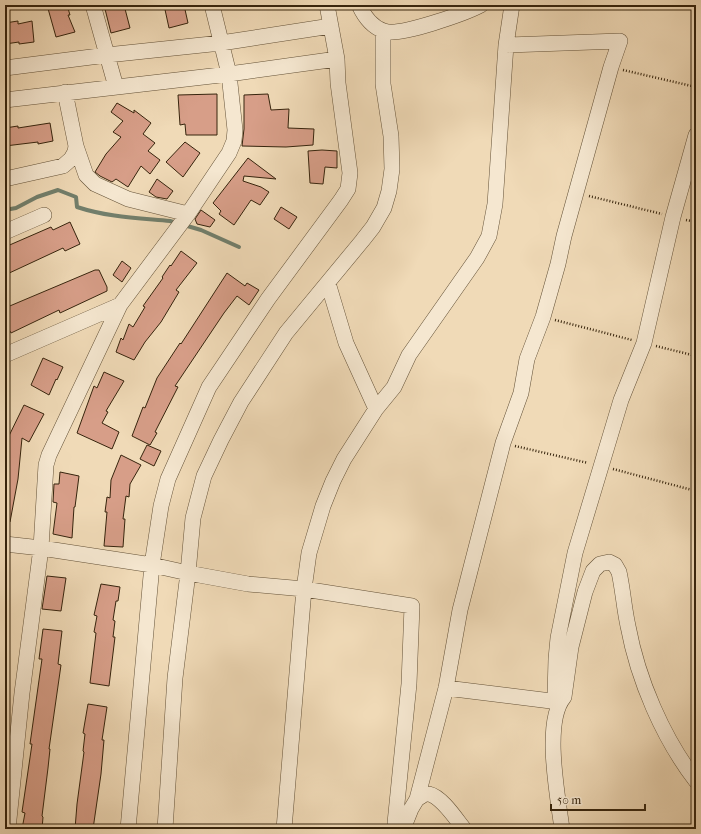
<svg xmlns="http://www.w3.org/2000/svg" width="701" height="834" viewBox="0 0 701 834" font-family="'IM FELL French Canon',serif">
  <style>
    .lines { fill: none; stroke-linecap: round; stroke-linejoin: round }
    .stream { stroke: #727f6c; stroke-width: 4 }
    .building { fill: #d79e88; stroke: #36240d }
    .minor-casing { stroke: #645238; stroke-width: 16 }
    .path { stroke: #36240d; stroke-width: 2.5; stroke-dasharray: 1 2; stroke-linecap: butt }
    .minor { stroke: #f5e7d0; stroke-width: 15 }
  </style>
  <rect width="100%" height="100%" fill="#f0dab7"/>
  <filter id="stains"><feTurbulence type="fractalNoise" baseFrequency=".005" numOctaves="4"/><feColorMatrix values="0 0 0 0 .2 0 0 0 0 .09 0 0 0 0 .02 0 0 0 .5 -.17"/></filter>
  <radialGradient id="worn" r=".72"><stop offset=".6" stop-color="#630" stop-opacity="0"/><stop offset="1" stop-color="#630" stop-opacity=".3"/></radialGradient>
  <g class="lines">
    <path class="stream" d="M 5,210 L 16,208 L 37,197 L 58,190 L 76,197 L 77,207 C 107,217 139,218 170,221 L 177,223
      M 184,225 L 201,230 L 239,247"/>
  </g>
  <path class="building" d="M 47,5 L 67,5 L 70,15 L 68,15 L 75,32 L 56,37 Z
    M 104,5 L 124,5 L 130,28 L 111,33 Z
    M 164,5 L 184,5 L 188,23 L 169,28 Z
    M 18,21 L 18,24 L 32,21 L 34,42 L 19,44 L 19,42 L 5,44 L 5,23 Z
    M 217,94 L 217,135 L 186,135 L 185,124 L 180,125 L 178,95 Z
    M 268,94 L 271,110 L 289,109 L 288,128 L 314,129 L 313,145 L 286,147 L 242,146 L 244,129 L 244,95 Z
    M 117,103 L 134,113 L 134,110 L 151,123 L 143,134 L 155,143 L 148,151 L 160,160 L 150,174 L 141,166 L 128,187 L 116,179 L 112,182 L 100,176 L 95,172 L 106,154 L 121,137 L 113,132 L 123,121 L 111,112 Z
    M 50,123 L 53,141 L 38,144 L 38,142 L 5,146 L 5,128 L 18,126 L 18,128 Z
    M 185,142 L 200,153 L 183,177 L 166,162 Z
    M 322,150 L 337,151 L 337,168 L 325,167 L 323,184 L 310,183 L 308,151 Z
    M 248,158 L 276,179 L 244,176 L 243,181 L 261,187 L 269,192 L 260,205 L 251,200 L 234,225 L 219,214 L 221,211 L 213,203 Z
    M 157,179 L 173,191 L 167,199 L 156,197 L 149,192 Z
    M 281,207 L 297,217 L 289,229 L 274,219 Z
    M 201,210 L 215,220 L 210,227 L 197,224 L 195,219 Z
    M 70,222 L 80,244 L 65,251 L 63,248 L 5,275 L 5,247 L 51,227 L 53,230 Z
    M 181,251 L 197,263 L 176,290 L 179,292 L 161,322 L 145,342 L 134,360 L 116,352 L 121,338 L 123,340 L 129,324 L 133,327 L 145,307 L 143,306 L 163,278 L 162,277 L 170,265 L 171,266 Z
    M 122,261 L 131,268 L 122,282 L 113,275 Z
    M 95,270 L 99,270 L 107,287 L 107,291 L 60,313 L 59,310 L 11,333 L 10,331 L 5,333 L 5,308 Z
    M 227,273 L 245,286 L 247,283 L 259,290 L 249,305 L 237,296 L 224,313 L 175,386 L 178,387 L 155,432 L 157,433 L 150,445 L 132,436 L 143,407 L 145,408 L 157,378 L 180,343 L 181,344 Z
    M 43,358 L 63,367 L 57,380 L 56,379 L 49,395 L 31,385 Z
    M 104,372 L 124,381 L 106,411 L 108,412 L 102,423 L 119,432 L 112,449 L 77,433 L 94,386 L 97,388 Z
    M 24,405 L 44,414 L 29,442 L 22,438 L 18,479 L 10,522 L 5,521 L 5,444 Z
    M 147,445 L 161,451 L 154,466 L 140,459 Z
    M 121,455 L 141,465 L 130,484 L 129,497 L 126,496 L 123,519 L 125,519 L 123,547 L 104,546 L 107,512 L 105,512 L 107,497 L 110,498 L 111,480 Z
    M 60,472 L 79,476 L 75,507 L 74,507 L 72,538 L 53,534 L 57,503 L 53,502 L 54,484 L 59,484 Z
    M 47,576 L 66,578 L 61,611 L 42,609 Z
    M 101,584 L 120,587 L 118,601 L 116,601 L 113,620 L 115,621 L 113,637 L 115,637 L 109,686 L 90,683 L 96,633 L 94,632 L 97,616 L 94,615 Z
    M 43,629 L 62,631 L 58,664 L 61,665 L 49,749 L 50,749 L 48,768 L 42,816 L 43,817 L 42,829 L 22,829 L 25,813 L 22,812 L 32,744 L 30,744 L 42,659 L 39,659 Z
    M 88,704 L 107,707 L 102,740 L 104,740 L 101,774 L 93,829 L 75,829 L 77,804 L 84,752 L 83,751 L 85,734 L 83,733 Z"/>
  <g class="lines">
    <defs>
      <path id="minor" d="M 93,5 L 116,87
        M 359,5 C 364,16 372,27 384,31 C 399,37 466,13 481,5
        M 5,68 L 107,55 L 221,43 L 331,26
        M 65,92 L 76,146 L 86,175 L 95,184 L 128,199 L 188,214
        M 5,100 L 229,74 L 337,59
        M 5,179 L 63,166 L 71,159 L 75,152 L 76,146
        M 5,232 L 44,215
        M 328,283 L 346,343 L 376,409
        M 5,355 L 120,305
        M 5,544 L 41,548 L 152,565 L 188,573 L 248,584 L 304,589 L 412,606 L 409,684 L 395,823 L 397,829
        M 446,688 L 559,702
        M 559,702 L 555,696 L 556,659 L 558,638 L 575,553 L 621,400 L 644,343 L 673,217 L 696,135
        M 417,799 C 421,797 424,793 429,794 C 442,797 456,819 464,829
        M 8,829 L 22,693 L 41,548 L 46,465 L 49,455 L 120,305 L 188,214 L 229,153 L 234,141 L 235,130 L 229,74 L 212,5
        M 128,829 L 152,565 L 161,506 L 168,479 L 209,387 L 268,299 L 341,200 L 348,189 L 350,173 L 338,83 L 337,59 L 327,5
        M 165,829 L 175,678 L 188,573 L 193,518 L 204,476 L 221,440 L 241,402 L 286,333 L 362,241 L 373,227 L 384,208 L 389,191 L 392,169 L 391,136 L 383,84 L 383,31
        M 284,829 L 304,589 L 309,553 L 323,506 L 333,481 L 344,459 L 376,409 L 394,387 L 409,355 L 477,258 L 489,236 L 495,204 L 506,45 L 512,5
        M 403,829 L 411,809 L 417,799 L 446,688 L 460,610 L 503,443 L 521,393 L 527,359 L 543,317 L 558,264 L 564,236 L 611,67 L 620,41 L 506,45
        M 562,829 C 558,797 543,722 564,697 L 571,647 L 585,592 L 593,571 L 600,564 L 609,562 L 615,565 L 619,572 C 623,590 624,608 628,626 C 638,680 663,738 696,781"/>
    </defs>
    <use href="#minor" class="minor-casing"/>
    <path class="path" d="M 623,70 L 696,87
      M 589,196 L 662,214
      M 686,220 L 696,222
      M 555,320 L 632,340
      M 656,346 L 696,356
      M 515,446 L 588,463
      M 613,469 L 696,491"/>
    <use href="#minor" class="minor"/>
  </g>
  <rect width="701" height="834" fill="none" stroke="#f0dab7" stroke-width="20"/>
  <rect x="6" y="6" width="689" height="822" fill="none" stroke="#36240d" stroke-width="2"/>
  <rect x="10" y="10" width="681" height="814" fill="none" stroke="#36240d"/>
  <path d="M551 804v6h94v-6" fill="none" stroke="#36240d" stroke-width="2"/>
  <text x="557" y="804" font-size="12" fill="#36240d" stroke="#f5e7d0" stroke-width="3" paint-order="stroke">50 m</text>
  <rect width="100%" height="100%" filter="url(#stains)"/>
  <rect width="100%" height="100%" fill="url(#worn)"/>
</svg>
